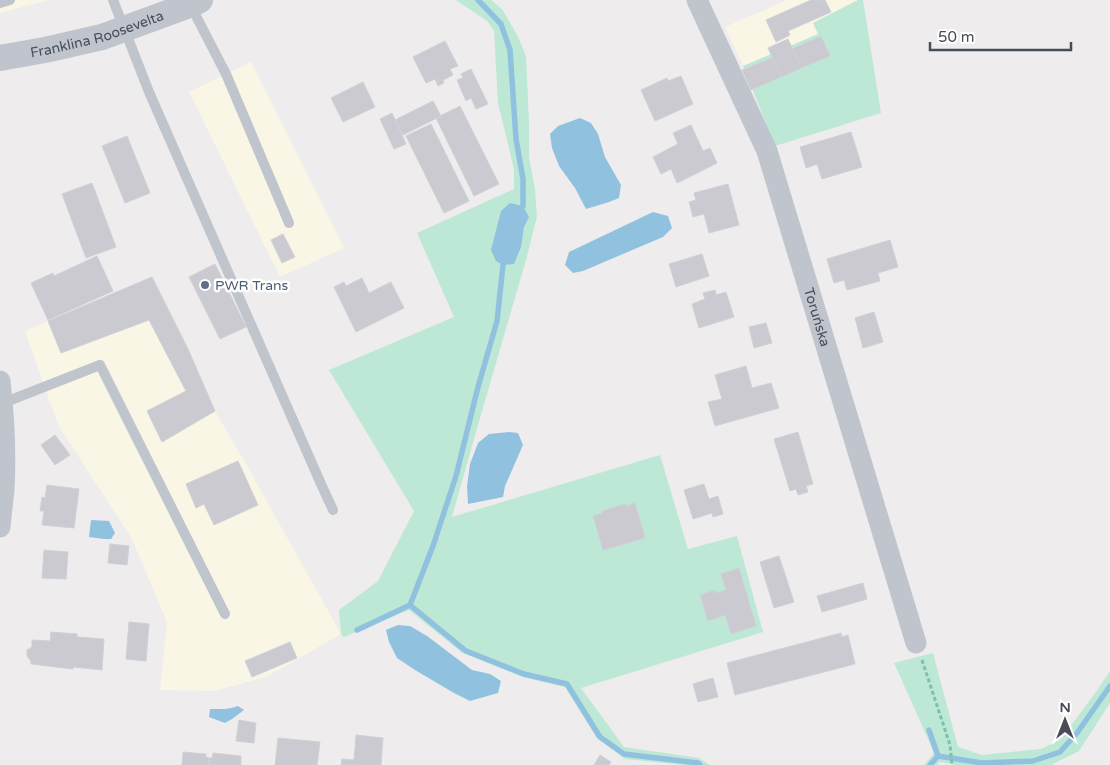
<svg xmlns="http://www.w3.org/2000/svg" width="1110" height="765" viewBox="0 0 1110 765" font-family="'Varela Round',sans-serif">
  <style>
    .commercial { fill: #f9f6e6 }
    .green { fill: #bee8d6 }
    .water { fill: #90c2e0 }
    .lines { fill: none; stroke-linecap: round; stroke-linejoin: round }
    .stream { stroke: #90c2e0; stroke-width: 5.5 }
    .building { fill: #cacad0; stroke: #d0d1d7 }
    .path { stroke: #7bc2ab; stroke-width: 3; stroke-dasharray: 4 2.5; stroke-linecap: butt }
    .service { stroke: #bfc4cd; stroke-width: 10 }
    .minor { stroke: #bfc4cd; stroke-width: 21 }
    .tertiary { stroke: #bfc4cd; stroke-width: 26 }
    .service-dot { fill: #5c6f8a; stroke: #fff; stroke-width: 2 }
    .labels { text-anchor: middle; stroke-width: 5; stroke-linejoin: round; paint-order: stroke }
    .street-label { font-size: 14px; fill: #474c57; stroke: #fff }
    .service-label { font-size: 14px; fill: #4e5e75; stroke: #fff; text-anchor: start }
  </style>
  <rect width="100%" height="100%" fill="#eeecec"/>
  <path class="commercial" d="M 0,0 L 49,0 L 0,13 Z
    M 787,0 L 858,0 L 813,23 L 818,34 L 743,66 L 725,27 Z
    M 251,62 L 344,248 L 280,277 L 189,92 Z
    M 152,277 L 215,411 L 245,462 L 341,634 L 266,677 L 214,691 L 160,690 L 167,622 L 132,539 L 58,425 L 25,331 Z"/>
  <path class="green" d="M 456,0 L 491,0 L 502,9 L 517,35 L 526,56 L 529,122 L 529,157 L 535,189 L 537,217 L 526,260 L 476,432 L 452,517 L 660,455 L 688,549 L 737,536 L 763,632 L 581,688 L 624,747 L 699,758 L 710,765 L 685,765 L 625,759 L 596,737 L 565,687 L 522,677 L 461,652 L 409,610 L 344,637 L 341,634 L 339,610 L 378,581 L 414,511 L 329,370 L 454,317 L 417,233 L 514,189 L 514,169 L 498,103 L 494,31 L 487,21 Z
    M 858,0 L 863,0 L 881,113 L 775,146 L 743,66 L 818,34 L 813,23 Z
    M 933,653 L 958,747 L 982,755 L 1041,749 L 1061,739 L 1096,692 L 1110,671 L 1110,703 L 1079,751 L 1051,765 L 956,765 L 940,762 L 937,765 L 924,765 L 934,753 L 925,732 L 894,663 Z"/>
  <path class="water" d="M 580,118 L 591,123 L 598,134 L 605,157 L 621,185 L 619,198 L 609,202 L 586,209 L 575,188 L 559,166 L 552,148 L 550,134 L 558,126 Z
    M 510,203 L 523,206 L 529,217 L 524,227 L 521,247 L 514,264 L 503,265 L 496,261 L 491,250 L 501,211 Z
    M 653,212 L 668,216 L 672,228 L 663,237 L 583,271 L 573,273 L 565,265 L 569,252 Z
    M 509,432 L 518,433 L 523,445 L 505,486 L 503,497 L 468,504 L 467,486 L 470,464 L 478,443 L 489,434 Z
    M 91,520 L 109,521 L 115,533 L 111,539 L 104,539 L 89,537 Z
    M 398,625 L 410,626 L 427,636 L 472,670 L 490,674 L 501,681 L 498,693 L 470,701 L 454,693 L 415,670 L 397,658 L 389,642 L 386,630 Z
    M 238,706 L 244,710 L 232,719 L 225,723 L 209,717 L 210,709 C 219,709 229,710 238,706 Z"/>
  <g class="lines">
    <path class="stream" d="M 478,0 L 501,24 L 510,50 L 516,139 L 523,179 L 523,206
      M 410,605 L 466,651 L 524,674 L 567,684 L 600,737 L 624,754 L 698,763 L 700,765
      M 357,630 L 410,605 L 433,546 L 456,476 L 478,387 L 497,321 L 503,265
      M 929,730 L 938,756
      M 930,765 L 938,756 L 982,763 L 1033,761 L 1060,752 L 1077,733 L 1110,686"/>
  </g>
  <path class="building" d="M 811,0 L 825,0 L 831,12 L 788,31 L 790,35 L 776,42 L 766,20 Z
    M 821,36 L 830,56 L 801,68 L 792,49 Z
    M 788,39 L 801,68 L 781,77 L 768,48 Z
    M 445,41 L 458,66 L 450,69 L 453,75 L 443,80 L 444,83 L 438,86 L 435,79 L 426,83 L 413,57 Z
    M 772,58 L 781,77 L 751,90 L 742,70 Z
    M 471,69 L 488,104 L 476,109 L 471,98 L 466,101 L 457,80 L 463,78 L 461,74 Z
    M 681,76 L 693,104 L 655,121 L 641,90 L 667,78 L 668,81 Z
    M 363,82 L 375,107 L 343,122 L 331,98 Z
    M 433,101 L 441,116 L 403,135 L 395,120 Z
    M 460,106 L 499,184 L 474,196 L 436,118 Z
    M 392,113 L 406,144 L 394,149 L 380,119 Z
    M 431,124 L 469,201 L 444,213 L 406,136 Z
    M 691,125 L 703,151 L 710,148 L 717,163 L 677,183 L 671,169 L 661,174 L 653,157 L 678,144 L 673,133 Z
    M 851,132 L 862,167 L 822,179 L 817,164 L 806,168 L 800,147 Z
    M 127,136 L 150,193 L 125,203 L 102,146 Z
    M 92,183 L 116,247 L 86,258 L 62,194 Z
    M 728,184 L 739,225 L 709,233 L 704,214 L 693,217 L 689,202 L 696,200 L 694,193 Z
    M 283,234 L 295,257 L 282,263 L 271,240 Z
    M 890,240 L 898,267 L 878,273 L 880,281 L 847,290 L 844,280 L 834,283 L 827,259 Z
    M 702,254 L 709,276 L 676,287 L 669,264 Z
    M 97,256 L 113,291 L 48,320 L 31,283 L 53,273 L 54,276 Z
    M 215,264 L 246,327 L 220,339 L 189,277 Z
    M 152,277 L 188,349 L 215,411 L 162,442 L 147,411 L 186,391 L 149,320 L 61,353 L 48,321 Z
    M 362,278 L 369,293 L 391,282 L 404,308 L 356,332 L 334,287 L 344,282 L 346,286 Z
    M 715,290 L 716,295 L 726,292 L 734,317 L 699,328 L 692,304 L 705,299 L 703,293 Z
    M 874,312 L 883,342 L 863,348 L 855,318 Z
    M 766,323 L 772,343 L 754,348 L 749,327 Z
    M 746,366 L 752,388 L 771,383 L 779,408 L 715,426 L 708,402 L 722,399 L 715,375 Z
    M 798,432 L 813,484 L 806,486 L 808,492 L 798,495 L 796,489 L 790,491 L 774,439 Z
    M 55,435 L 70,455 L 55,465 L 41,445 Z
    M 238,461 L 258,505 L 214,525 L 204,504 L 196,508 L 186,484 Z
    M 704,484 L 709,499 L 718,496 L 723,514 L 713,517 L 712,513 L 693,519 L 684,490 Z
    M 47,485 L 79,489 L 74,528 L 42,525 L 44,511 L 40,511 L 42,497 L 45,498 Z
    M 635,503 L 645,538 L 603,550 L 593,516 L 602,513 L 602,511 L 625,504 L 626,506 Z
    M 110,544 L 129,546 L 127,565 L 108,563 Z
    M 44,550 L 68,552 L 66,579 L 42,578 Z
    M 779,556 L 794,602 L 774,608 L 760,562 Z
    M 739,568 L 756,626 L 731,634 L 725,615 L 708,621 L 700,595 L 715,590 L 716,593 L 726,590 L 721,574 Z
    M 863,583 L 867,599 L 822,612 L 817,596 Z
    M 129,622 L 149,624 L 146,661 L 126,659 Z
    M 51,632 L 77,634 L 77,637 L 104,639 L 102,670 L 73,667 L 73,669 L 31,664 L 31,661 L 27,656 L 27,650 L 32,647 L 32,640 L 50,641 Z
    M 841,633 L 842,637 L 848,635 L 855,664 L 735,695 L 727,663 Z
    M 290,642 L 297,658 L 252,677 L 245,661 Z
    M 713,678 L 718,697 L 698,702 L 693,684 Z
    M 239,720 L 256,723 L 254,743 L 236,741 Z
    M 356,735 L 383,738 L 381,765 L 341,765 L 342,759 L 354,760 Z
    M 278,738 L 320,742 L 317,765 L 275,765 Z
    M 183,752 L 206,754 L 206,757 L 209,758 L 209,765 L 182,765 Z
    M 213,753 L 241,756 L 241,765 L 209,765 L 209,758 L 212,758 Z
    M 600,755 L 611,762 L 609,765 L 594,765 Z"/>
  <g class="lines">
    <path class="path" d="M 922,660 L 950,745 L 952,765"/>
    <path class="service" d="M 113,0 L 149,92 L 321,484 L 333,510
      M 0,3 L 10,0
      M 192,3 L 196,16 L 226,74 L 289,223
      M 3,403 L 100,365 L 225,614"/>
    <g class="minor">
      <path id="s1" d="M 697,0 L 767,151 L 916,643"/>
      <path d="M 0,381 C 4,416 6,453 4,489 C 3,501 1,514 0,527"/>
    </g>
    <path class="tertiary" id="s2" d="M 0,58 L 45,50 L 102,37 L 192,4 L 200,0"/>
  </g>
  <circle class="service-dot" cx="205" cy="285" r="5"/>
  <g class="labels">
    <g class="street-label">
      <text dy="5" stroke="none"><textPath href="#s2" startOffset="100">Franklina Roosevelta</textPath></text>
      <text dy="5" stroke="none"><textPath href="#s1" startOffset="340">Toruńska</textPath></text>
    </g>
    <g class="service-label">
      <text x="215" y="290">PWR Trans</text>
    </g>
  </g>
  <g transform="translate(1065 720)" stroke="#ffffff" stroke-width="4" paint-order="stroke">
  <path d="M0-4L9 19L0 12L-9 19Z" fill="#474c57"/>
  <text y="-8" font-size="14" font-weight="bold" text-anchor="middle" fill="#474c57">N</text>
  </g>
  <path d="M930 42v8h141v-8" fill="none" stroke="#474c57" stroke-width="2.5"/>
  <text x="938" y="42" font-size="15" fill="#474c57" stroke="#ffffff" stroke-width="4" paint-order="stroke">50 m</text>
</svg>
